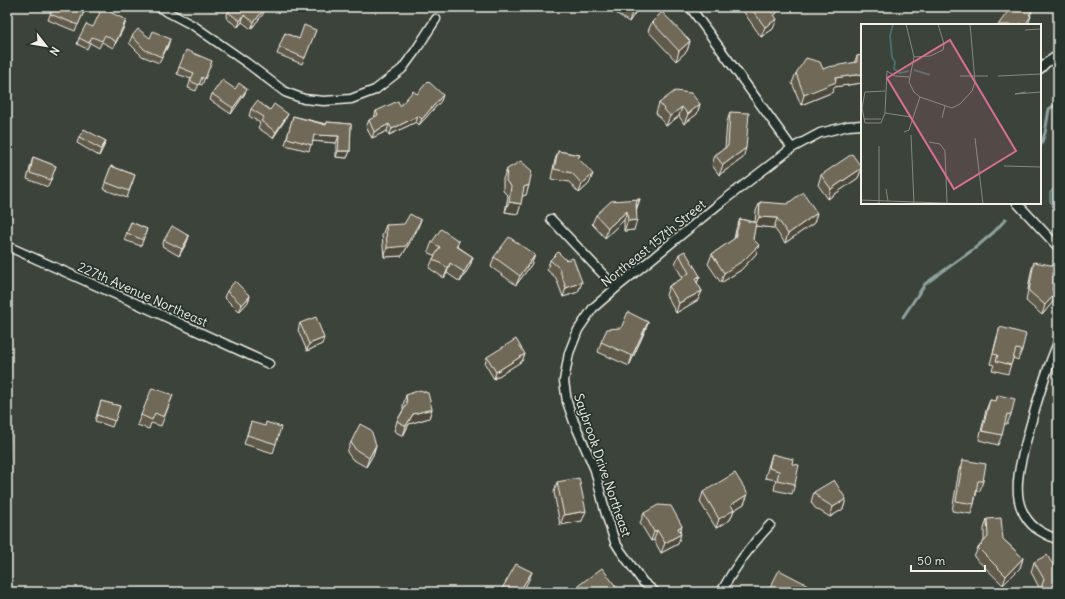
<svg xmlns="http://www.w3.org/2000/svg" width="1065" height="599" viewBox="0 0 1065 599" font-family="Delius,sans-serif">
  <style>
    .water { fill: #496e6c; stroke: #8da29e }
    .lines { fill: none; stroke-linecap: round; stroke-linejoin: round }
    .stream { stroke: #8da29e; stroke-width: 3 }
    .street-casing { stroke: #f4f1e8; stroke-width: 11 }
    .street { stroke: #26332d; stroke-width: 8 }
    .wall { fill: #605a4c; stroke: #f4f1e8 }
    .shaded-wall { fill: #4e4a3e; stroke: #f4f1e8 }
    .building { fill: #706958; stroke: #f4f1e8 }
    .labels { text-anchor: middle; stroke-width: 3.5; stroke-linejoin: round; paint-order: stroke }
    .street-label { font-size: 13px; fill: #f4f1e8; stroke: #26332d }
    .inset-river { fill: none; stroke: #496e6c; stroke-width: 2 }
    .inset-road { fill: none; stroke: #868980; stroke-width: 1 }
    .view { fill: #d66f93; fill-opacity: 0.15; stroke: #d66f93; stroke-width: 2 }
    .inset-edge { fill: none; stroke: #f4f1e8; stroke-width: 2 }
  </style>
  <rect width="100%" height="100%" fill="#3c433a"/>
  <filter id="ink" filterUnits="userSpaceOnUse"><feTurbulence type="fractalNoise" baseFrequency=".025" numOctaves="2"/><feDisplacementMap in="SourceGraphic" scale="8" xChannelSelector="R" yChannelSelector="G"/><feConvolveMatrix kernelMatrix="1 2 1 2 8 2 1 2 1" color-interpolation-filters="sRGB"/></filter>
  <g filter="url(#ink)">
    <path class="water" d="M 1058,184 L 1058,211 L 1050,202 L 1050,192 Z"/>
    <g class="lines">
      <path class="stream" d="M 1040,147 L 1045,133 L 1049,109 L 1058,103
        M 903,317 L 925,284 L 974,249 L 994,232 L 1006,219"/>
      <defs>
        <path id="street" d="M 158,7 L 194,26 L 247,63 L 285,92 L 304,99 L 324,101 L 351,99 L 375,90 L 402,69 L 416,50 L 436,19
          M 690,7 L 792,148 L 820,133 L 848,126 L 862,125
          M 1040,69 L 1046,63 L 1058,55
          M 1017,203 L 1058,247
          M 551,219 L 616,288
          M 7,246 L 151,310 L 269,364
          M 1058,343 C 1046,370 1038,398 1030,427 C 1024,450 1011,487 1022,510 C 1030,528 1041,532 1058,540
          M 655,592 L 643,582 L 620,550 L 615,542 L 605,511 L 595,470 L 574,422 L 567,402 L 564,381 L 569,353 L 578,330 L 593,308 L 616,288 L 719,204 L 792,148
          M 721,592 C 734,568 751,545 770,525"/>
      </defs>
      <use href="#street" class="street-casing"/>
      <use href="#street" class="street"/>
    </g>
    <path class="wall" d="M 53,7 L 84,12 L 75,31 L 48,20 Z
      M 607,7 L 639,7 L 629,22 Z
      M 745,7 L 779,7 L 776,14 L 774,15 L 773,29 L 761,37 L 743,11 Z
      M 265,8 L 263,14 L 251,29 L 242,22 L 238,27 L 226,18 L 228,12 Z
      M 126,20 L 124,27 L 113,48 L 102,42 L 99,48 L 90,43 L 87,49 L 77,44 L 79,38 L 93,27 Z
      M 652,22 L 690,41 L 687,51 L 676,61 L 648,31 Z
      M 316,30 L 302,64 L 277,54 L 285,33 L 299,39 Z
      M 132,36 L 150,38 L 168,46 L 159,63 L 142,56 L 129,43 Z
      M 862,55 L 862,83 L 834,87 L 833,92 L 801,105 L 792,83 L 796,73 L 823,69 L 854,63 L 857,56 Z
      M 212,61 L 202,85 L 199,84 L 196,91 L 188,88 L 191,79 L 177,74 L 179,67 Z
      M 235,89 L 247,89 L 244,95 L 231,114 L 210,100 L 212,94 Z
      M 417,94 L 441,101 L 419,125 L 416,122 L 389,135 L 387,131 L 372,138 L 366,127 L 369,120 L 374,118 L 376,111 L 400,106 Z
      M 659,103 L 700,104 L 697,114 L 684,124 L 679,116 L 666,126 L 656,113 Z
      M 251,109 L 285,120 L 273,138 L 258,128 L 260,123 L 249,116 Z
      M 730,112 L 743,158 L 719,175 L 712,165 L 715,155 L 725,148 L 727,122 Z
      M 293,116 L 326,124 L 327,122 L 351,124 L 350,151 L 347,158 L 336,157 L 336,143 L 312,141 L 309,151 L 285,145 Z
      M 79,137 L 106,141 L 103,148 L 99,156 L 77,143 Z
      M 558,151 L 580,155 L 578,159 L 589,184 L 579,193 L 569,182 L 551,179 L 555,160 Z
      M 33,157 L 56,166 L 48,187 L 27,179 L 31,164 Z
      M 111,166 L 135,175 L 127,198 L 103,189 Z
      M 862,168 L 858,178 L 828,199 L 818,185 L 821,175 Z
      M 507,169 L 529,185 L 526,195 L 522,196 L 518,214 L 505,212 L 508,196 L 503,191 L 503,179 Z
      M 640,199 L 637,208 L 634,230 L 624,231 L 624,220 L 605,238 L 592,224 L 596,215 Z
      M 760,202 L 814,223 L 785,243 L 774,228 L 755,226 L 753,239 L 756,254 L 741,270 L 721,283 L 708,264 L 712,254 L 734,239 L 736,229 L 740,219 L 755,222 L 756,211 Z
      M 131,222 L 147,229 L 141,246 L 124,240 Z
      M 386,225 L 417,230 L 402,256 L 384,257 L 382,235 Z
      M 189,236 L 187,242 L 179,256 L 162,246 L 164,240 Z
      M 459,241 L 457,246 L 473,257 L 470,266 L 460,282 L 447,273 L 444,278 L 429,268 L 433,259 L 435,256 L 428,252 L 432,242 Z
      M 679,254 L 700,276 L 697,283 L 702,291 L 698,300 L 676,313 L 666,295 L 669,286 L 682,279 L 682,277 L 675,264 Z
      M 535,255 L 531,265 L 516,285 L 491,267 L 494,257 Z
      M 550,260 L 582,282 L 578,292 L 563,297 L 556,278 L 547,270 Z
      M 1034,262 L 1052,290 L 1056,293 L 1052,303 L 1042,315 L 1026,301 L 1031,272 Z
      M 227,291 L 250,296 L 248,302 L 239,312 L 224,297 Z
      M 300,323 L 322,344 L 307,351 L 298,330 Z
      M 1000,327 L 1022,350 L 1018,360 L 1013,358 L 1008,374 L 992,370 L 994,365 L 990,364 L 997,337 Z
      M 645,331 L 629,366 L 598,352 L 601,342 Z
      M 525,354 L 522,361 L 494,379 L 485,364 L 487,357 Z
      M 173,395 L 161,426 L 151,423 L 149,429 L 137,425 L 141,415 Z
      M 406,395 L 432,409 L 429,418 L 409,424 L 403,436 L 394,431 L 397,421 L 403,410 L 403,405 Z
      M 998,395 L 1011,415 L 1007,424 L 1004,424 L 1002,435 L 998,445 L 979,440 L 986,410 L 990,400 L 995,401 Z
      M 101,401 L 120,406 L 112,427 L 95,421 Z
      M 251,422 L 276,444 L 273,453 L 244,444 Z
      M 351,442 L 376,445 L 373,455 L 366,467 L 352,459 L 347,452 Z
      M 1058,447 L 1058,460 L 1056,459 Z
      M 772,454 L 792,464 L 795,484 L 792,494 L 774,490 L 776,480 L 765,478 L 769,464 Z
      M 963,460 L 983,481 L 980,491 L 977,491 L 974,504 L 971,514 L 952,511 L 959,470 Z
      M 557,482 L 582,521 L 560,525 L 554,492 Z
      M 703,492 L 748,494 L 744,504 L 734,510 L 730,520 L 716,528 L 700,502 Z
      M 814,492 L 846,499 L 843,509 L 830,517 L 815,508 L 811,502 Z
      M 644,513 L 682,526 L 680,532 L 678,544 L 661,553 L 654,540 L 651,541 L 640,523 Z
      M 987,519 L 1003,539 L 1023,558 L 1020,568 L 1003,585 L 974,557 L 978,548 L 984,541 L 984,529 Z
      M 1034,562 L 1057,573 L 1058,592 L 1039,592 L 1040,589 L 1031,572 Z
      M 579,585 L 620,592 L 577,592 Z"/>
    <path class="shaded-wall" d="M 636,7 L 639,7 L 629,22 L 632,12 Z
      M 776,7 L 779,7 L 776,14 L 767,20 L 771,11 Z
      M 265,8 L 263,14 L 251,29 L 254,22 Z
      M 1032,11 L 1029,19 L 1031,16 L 1028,25 L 1025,25 L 1029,15 Z
      M 244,15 L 242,22 L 238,27 L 240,21 Z
      M 777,19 L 773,29 L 761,37 L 765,27 Z
      M 126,20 L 124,27 L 113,48 L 116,42 Z
      M 170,39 L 168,46 L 159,63 L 162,57 Z
      M 690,41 L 687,51 L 676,61 L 679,51 Z
      M 862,74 L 862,83 L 834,87 L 833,92 L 801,105 L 804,95 L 835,78 Z
      M 247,89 L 244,95 L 231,114 L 233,108 Z
      M 443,95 L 441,101 L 419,125 L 422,119 Z
      M 700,104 L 697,114 L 684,124 L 688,114 Z
      M 682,107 L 679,116 L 666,126 L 670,116 Z
      M 288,114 L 285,120 L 273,138 L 276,132 Z
      M 418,116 L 416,122 L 389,135 L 392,129 Z
      M 389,124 L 387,131 L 372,138 L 374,132 Z
      M 314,135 L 339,136 L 336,143 L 312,141 Z
      M 106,141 L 103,148 L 99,156 L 101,149 Z
      M 746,148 L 743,158 L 719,175 L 723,165 Z
      M 338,151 L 350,151 L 347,158 L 336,157 Z
      M 862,168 L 858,178 L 828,199 L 831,189 Z
      M 593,174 L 589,184 L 579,193 L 582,184 Z
      M 529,185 L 526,195 L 520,197 L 524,187 Z
      M 640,199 L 636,209 L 636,202 Z
      M 509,202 L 521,204 L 518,214 L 505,212 Z
      M 627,211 L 624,220 L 605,238 L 608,228 Z
      M 817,213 L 814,223 L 785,243 L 788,234 Z
      M 759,217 L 777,218 L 774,228 L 755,226 Z
      M 421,220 L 417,230 L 402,256 L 384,257 L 387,248 Z
      M 637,220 L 634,230 L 624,231 L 628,221 Z
      M 189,236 L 187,242 L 179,256 L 182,249 Z
      M 759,245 L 756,254 L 741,270 L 721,283 L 724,273 Z
      M 535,255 L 531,265 L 516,285 L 520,276 Z
      M 473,257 L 470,266 L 460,282 L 464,272 Z
      M 450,263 L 447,273 L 444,278 Z
      M 700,276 L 696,285 L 695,279 Z
      M 582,282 L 578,292 L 563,297 L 566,288 Z
      M 702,291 L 698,300 L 676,313 L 679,303 Z
      M 1056,293 L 1052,303 L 1042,315 L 1045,305 Z
      M 250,296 L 248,302 L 239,312 L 242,305 Z
      M 648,322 L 645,331 L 629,366 L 632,356 Z
      M 324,338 L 322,344 L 307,351 L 309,344 Z
      M 525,354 L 522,361 L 494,379 L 496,372 Z
      M 432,409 L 429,418 L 409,424 L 403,436 L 406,426 L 413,414 Z
      M 376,445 L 373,455 L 366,467 L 369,458 Z
      M 748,494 L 744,504 L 734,510 L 730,520 L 716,528 L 719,519 L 731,505 Z
      M 846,499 L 843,509 L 830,517 L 833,507 Z
      M 586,511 L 582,521 L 560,525 L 564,515 Z
      M 682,526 L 679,535 L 678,528 Z
      M 657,530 L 654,540 L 651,541 L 654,532 Z
      M 681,534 L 678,544 L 661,553 L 665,543 Z
      M 1023,558 L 1020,568 L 1003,585 L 1006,576 Z
      M 532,572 L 528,582 L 522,592 L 521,589 Z"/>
    <path class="building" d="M 53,7 L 86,7 L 78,25 L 50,14 Z
      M 232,7 L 264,7 L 265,8 L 254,22 L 244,15 L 240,21 L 228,12 Z
      M 625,7 L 636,7 L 632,12 Z
      M 750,7 L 776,7 L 771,11 L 777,19 L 765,27 Z
      M 1011,7 L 1016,7 L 1018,9 L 1019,7 L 1027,7 L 1032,11 L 1029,15 L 1031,16 L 1025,25 L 1022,25 L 1020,23 L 1018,25 L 998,25 Z
      M 102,8 L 126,20 L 116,42 L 105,35 L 102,41 L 92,37 L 89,43 L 79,38 L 86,24 L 93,27 Z
      M 662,12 L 690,41 L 679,51 L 652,22 Z
      M 304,25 L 316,30 L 305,58 L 279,47 L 285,33 L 299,39 Z
      M 138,29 L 150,38 L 153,31 L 170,39 L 162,57 L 145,50 L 132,36 Z
      M 186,50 L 212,61 L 205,79 L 202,77 L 199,85 L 190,81 L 194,73 L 179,67 Z
      M 862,55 L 862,74 L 835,78 L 836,82 L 804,95 L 796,73 L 806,58 L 820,62 L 823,69 L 828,67 L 857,62 L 857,56 Z
      M 222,80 L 235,89 L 239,83 L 247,89 L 233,108 L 212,94 Z
      M 428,81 L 443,95 L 422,119 L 418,116 L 392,129 L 389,124 L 374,132 L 369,120 L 378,115 L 376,111 L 398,101 L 400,106 L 413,91 L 417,94 Z
      M 675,91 L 691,93 L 700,104 L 688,114 L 682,107 L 670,116 L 659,103 Z
      M 257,101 L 270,110 L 274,104 L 288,114 L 276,132 L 261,121 L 264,117 L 251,109 Z
      M 730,112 L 749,113 L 746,148 L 723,165 L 715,155 L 728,146 Z
      M 293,116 L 326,125 L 327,122 L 351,124 L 350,151 L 338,151 L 339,136 L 314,135 L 312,145 L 287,138 Z
      M 84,129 L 106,141 L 101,149 L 79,137 Z
      M 558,151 L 580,155 L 578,158 L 593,174 L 582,184 L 572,173 L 554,169 Z
      M 852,154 L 862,168 L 831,189 L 821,175 Z
      M 33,157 L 56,166 L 51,180 L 30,173 Z
      M 521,161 L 532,171 L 529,185 L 524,187 L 521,204 L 509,202 L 511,186 L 506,181 L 507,169 Z
      M 111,166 L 135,175 L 129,191 L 105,182 Z
      M 803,192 L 817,213 L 788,234 L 777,218 L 759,217 L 760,202 L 787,204 Z
      M 640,199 L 636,202 L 637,220 L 628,221 L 627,211 L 608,228 L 596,215 L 611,201 Z
      M 410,214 L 421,220 L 406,246 L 387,248 L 386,225 L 404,224 Z
      M 740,219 L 756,223 L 753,239 L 759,245 L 744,260 L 724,273 L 712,254 L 735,238 Z
      M 131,222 L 147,229 L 143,240 L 127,233 Z
      M 172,226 L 189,236 L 182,249 L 164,240 Z
      M 441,229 L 459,241 L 456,246 L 473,257 L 464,272 L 450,263 L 448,268 L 433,259 L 440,247 L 432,242 Z
      M 509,237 L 535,255 L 520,276 L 494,257 Z
      M 685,251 L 700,276 L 695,279 L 702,291 L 679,303 L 669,286 L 683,278 L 682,277 L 689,273 L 679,254 Z
      M 558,252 L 566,260 L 573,258 L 582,282 L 566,288 L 559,268 L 550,260 Z
      M 1034,262 L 1056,266 L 1052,290 L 1056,293 L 1045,305 L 1029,291 Z
      M 235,281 L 250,296 L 242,305 L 227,291 Z
      M 628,312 L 648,322 L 632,356 L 601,342 L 607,329 L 621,328 Z
      M 316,317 L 324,338 L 309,344 L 300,323 Z
      M 1000,327 L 1026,334 L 1022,350 L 1016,349 L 1011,365 L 996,361 L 998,355 L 993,354 Z
      M 516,339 L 525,354 L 496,372 L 487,357 Z
      M 152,388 L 173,395 L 164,417 L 155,413 L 152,420 L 141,415 Z
      M 420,390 L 428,393 L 432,409 L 413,414 L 406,426 L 397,421 L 407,404 L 406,395 Z
      M 998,395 L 1015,399 L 1011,415 L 1007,414 L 1002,435 L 982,431 L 990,400 L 996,401 Z
      M 101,401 L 120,406 L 115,421 L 97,415 Z
      M 251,422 L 265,426 L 266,422 L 281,427 L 276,444 L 247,435 Z
      M 360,424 L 371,430 L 376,445 L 369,458 L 355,449 L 351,442 Z
      M 7,428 L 10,428 L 9,461 L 7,461 Z
      M 772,454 L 793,459 L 792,464 L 799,465 L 795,484 L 777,480 L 779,471 L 769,468 Z
      M 963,460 L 986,464 L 983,481 L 978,481 L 974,504 L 956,501 Z
      M 735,473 L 748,494 L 731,505 L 734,510 L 719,519 L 703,492 Z
      M 579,478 L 586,511 L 564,515 L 557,482 Z
      M 834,480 L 846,499 L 833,507 L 819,498 L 814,492 Z
      M 658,505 L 671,506 L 682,526 L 678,528 L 681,534 L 665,543 L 657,530 L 654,532 L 644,513 Z
      M 1001,518 L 1003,539 L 1023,558 L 1006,576 L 978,548 L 988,537 L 987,519 Z
      M 1047,555 L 1058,573 L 1058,592 L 1040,592 L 1044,579 L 1034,562 Z
      M 516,564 L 532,572 L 521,589 L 525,591 L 525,592 L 500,592 Z
      M 602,568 L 620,592 L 584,592 L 579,585 Z
      M 779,570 L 808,585 L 805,592 L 768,592 Z"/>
  </g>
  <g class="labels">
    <g class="street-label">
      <text transform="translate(653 243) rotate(-39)" y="5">Northeast 157th Street</text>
      <text transform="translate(143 294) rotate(24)" y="5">227th Avenue Northeast</text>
      <text transform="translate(603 465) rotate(71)" y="5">Saybrook Drive Northeast</text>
    </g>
  </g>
  <g transform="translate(861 24)">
    <rect width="180" height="180" fill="#3c433a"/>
    <path class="inset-river" d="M 32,0 L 29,12 L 31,33 L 34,38 L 33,45 L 39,49 L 48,47M 53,46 L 69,51"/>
    <path class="inset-road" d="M 164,6 L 180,5M 53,33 L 69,32 L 82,26 L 83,20 L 77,0M 99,52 L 127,52M 137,52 L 180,50M 24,67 L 4,68 L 1,84 L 4,99 L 20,99 L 24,89M 165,68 L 154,70 L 180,68M 59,73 L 91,84 L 99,80 L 111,67 L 114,58 L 109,0M 24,89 L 26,47 L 34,52 L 48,53M 24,89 L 50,93M 81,94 L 84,82M 3,95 L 20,95M 43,108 L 48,106 L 59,73 L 53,68 L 48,58 L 53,33 L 45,0M 50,111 L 53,180M 114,114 L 122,180M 68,118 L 79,120 L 84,127 L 86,179M 143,142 L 180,143M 25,165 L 27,177M 0,176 L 107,180M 18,180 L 18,122"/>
    <path class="view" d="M 89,16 L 155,127 L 93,165 L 26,54 Z"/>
    <rect width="180" height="180" class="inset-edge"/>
  </g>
  <rect width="1065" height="599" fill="none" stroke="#26332d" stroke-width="24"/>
  <rect x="12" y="12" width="1041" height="575" fill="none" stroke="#f4f1e8" stroke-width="1.5" filter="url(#ink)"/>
  <g transform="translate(46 46) rotate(121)" stroke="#26332d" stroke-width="3" paint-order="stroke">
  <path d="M0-3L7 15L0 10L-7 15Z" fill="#f4f1e8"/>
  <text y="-6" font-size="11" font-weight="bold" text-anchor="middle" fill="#f4f1e8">N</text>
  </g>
  <path d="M911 565v6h74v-6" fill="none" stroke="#f4f1e8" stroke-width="2"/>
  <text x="917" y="565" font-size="12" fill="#f4f1e8" stroke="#26332d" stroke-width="3" paint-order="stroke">50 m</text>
</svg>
